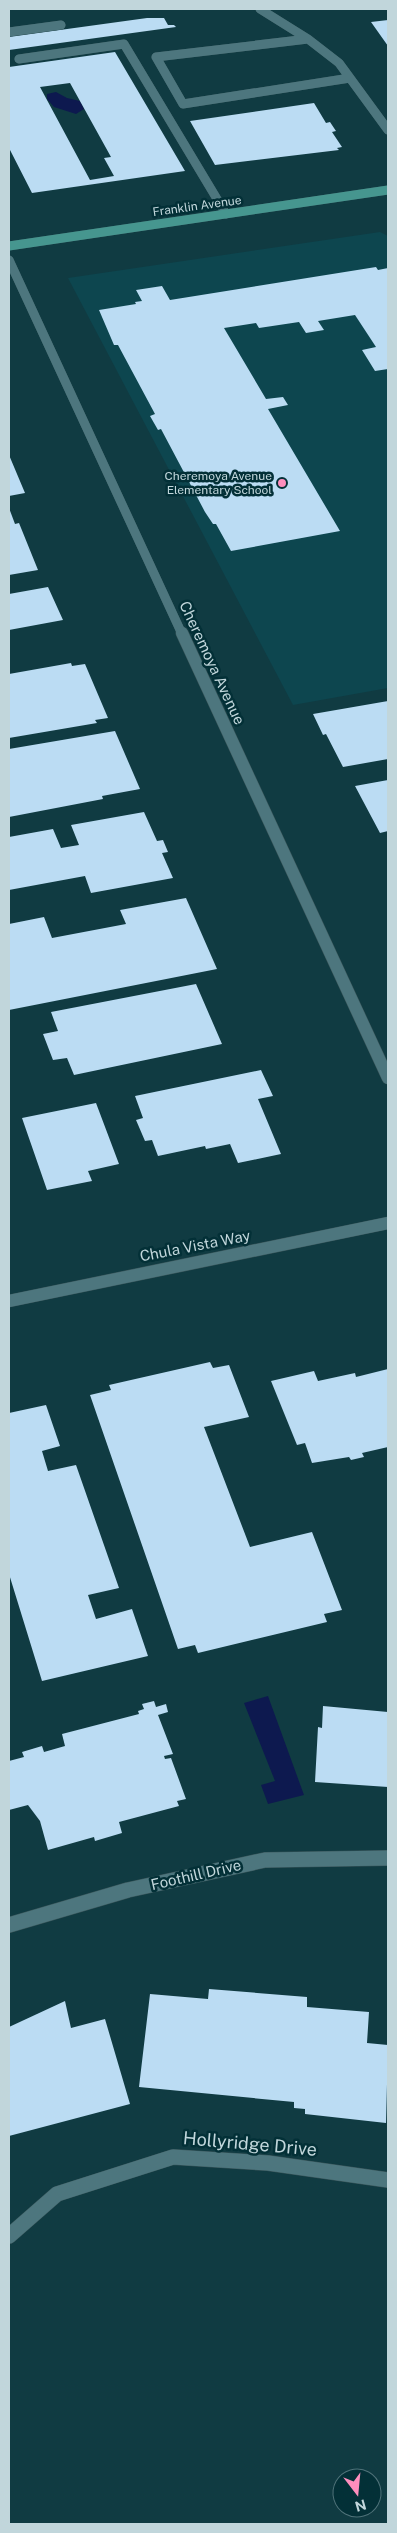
<svg xmlns="http://www.w3.org/2000/svg" width="397" height="2533" viewBox="0 0 397 2533" font-family="'Public Sans',sans-serif">
  <style>
    .built { fill: #0d464f }
    .water { fill: #0d194f }
    .building { fill: #bbdcf3; fill-rule: evenodd }
    .lines { fill: none; stroke-linecap: round; stroke-linejoin: round }
    .minor-far2-casing { stroke: #3b575c; stroke-width: 9 }
    .minor-far1-casing { stroke: #3b575c; stroke-width: 13 }
    .minor-casing { stroke: #3b575c; stroke-width: 16 }
    .major-casing { stroke: #3b575c; stroke-width: 9 }
    .minor-far2 { stroke: #4d767e; stroke-width: 9 }
    .minor-far1 { stroke: #4d767e; stroke-width: 12 }
    .minor { stroke: #4d767e; stroke-width: 15 }
    .major { stroke: #46968f; stroke-width: 9 }
    .poi-dot { fill: #fe8ebd; stroke: #033037; stroke-width: 2 }
    .labels { text-anchor: middle; stroke-width: 5; stroke-linejoin: round; paint-order: stroke }
    .far-street-label { font-size: 12px; fill: #c1d6db; stroke: #033037 }
    .far-poi-label { font-size: 12px; fill: #c1d6db; stroke: #033037; text-anchor: end }
    .street-label { font-size: 15px; fill: #c1d6db; stroke: #033037 }
    .near-street-label { font-size: 18px; fill: #c1d6db; stroke: #033037 }
  </style>
  <rect width="100%" height="100%" fill="#103b42"/>
  <path class="built" d="M 380,232 L 388,236 L 388,688 L 293,705 L 68,278 Z"/>
  <path class="water" d="M 56,92 L 67,98 L 80,101 L 84,109 L 76,114 L 54,107 L 47,99 L 47,94 Z
    M 268,1696 L 304,1795 L 268,1804 L 261,1785 L 275,1781 L 244,1703 Z"/>
  <path class="building" d="M 147,18 L 164,18 L 168,25 L 174,25 L 176,27 L 9,50 L 9,37 Z
    M 388,20 L 388,46 L 371,22 Z
    M 115,52 L 185,171 L 32,193 L 9,148 L 9,67 ZM 70,83 L 111,157 L 104,158 L 114,176 L 90,180 L 40,87 Z
    M 314,103 L 326,123 L 330,122 L 336,131 L 332,132 L 342,147 L 337,148 L 339,150 L 215,165 L 190,121 Z
    M 376,267 L 378,270 L 388,268 L 388,369 L 375,371 L 362,350 L 376,347 L 355,315 L 318,321 L 324,330 L 306,333 L 299,322 L 259,328 L 256,323 L 224,328 L 266,399 L 283,397 L 288,405 L 268,409 L 340,531 L 231,551 L 216,524 L 213,524 L 205,512 L 161,429 L 158,430 L 150,416 L 155,414 L 118,345 L 114,345 L 99,310 L 136,304 L 135,302 L 142,301 L 136,290 L 162,286 L 170,300 Z
    M 9,455 L 25,493 L 9,496 Z
    M 9,508 L 15,524 L 19,523 L 38,570 L 9,575 Z
    M 48,587 L 63,620 L 9,630 L 9,594 Z
    M 71,663 L 72,666 L 85,664 L 108,718 L 95,720 L 97,723 L 9,738 L 9,674 Z
    M 388,701 L 388,759 L 343,767 L 326,734 L 323,735 L 313,714 Z
    M 115,731 L 140,789 L 102,796 L 103,799 L 9,817 L 9,749 Z
    M 388,780 L 388,831 L 380,833 L 355,786 Z
    M 144,812 L 157,841 L 163,840 L 168,852 L 162,853 L 173,878 L 91,893 L 85,876 L 9,890 L 9,837 L 53,829 L 61,848 L 79,845 L 71,825 Z
    M 186,898 L 217,969 L 9,1010 L 9,924 L 44,917 L 52,938 L 126,924 L 120,910 Z
    M 196,984 L 222,1044 L 74,1075 L 67,1058 L 53,1060 L 43,1034 L 58,1031 L 51,1012 Z
    M 261,1070 L 273,1096 L 258,1099 L 281,1154 L 238,1163 L 230,1144 L 206,1149 L 205,1146 L 158,1156 L 152,1140 L 145,1141 L 136,1120 L 143,1118 L 135,1096 Z
    M 96,1103 L 119,1164 L 88,1171 L 92,1181 L 47,1190 L 22,1118 Z
    M 210,1362 L 213,1368 L 229,1365 L 249,1417 L 204,1427 L 250,1547 L 312,1532 L 342,1610 L 324,1614 L 327,1622 L 198,1653 L 195,1645 L 178,1649 L 90,1395 L 111,1390 L 109,1385 Z
    M 388,1369 L 388,1447 L 362,1453 L 364,1457 L 351,1460 L 349,1457 L 312,1463 L 305,1443 L 297,1445 L 271,1381 L 314,1371 L 318,1381 L 355,1373 L 356,1377 Z
    M 46,1405 L 60,1446 L 42,1451 L 48,1471 L 76,1465 L 119,1588 L 88,1595 L 96,1619 L 132,1609 L 148,1656 L 42,1681 L 9,1574 L 9,1413 Z
    M 154,1701 L 156,1707 L 166,1704 L 168,1712 L 158,1715 L 173,1754 L 164,1756 L 165,1759 L 171,1758 L 186,1799 L 177,1801 L 179,1806 L 119,1822 L 122,1833 L 95,1841 L 94,1837 L 48,1850 L 40,1821 L 28,1805 L 9,1810 L 9,1761 L 24,1757 L 22,1752 L 42,1746 L 44,1752 L 65,1746 L 62,1734 L 139,1714 L 138,1711 L 144,1709 L 142,1704 Z
    M 323,1706 L 388,1712 L 388,1787 L 315,1782 L 318,1727 L 322,1728 Z
    M 209,1989 L 307,1997 L 307,2007 L 369,2012 L 367,2043 L 388,2045 L 386,2123 L 305,2114 L 305,2109 L 294,2108 L 294,2102 L 139,2087 L 150,1994 L 208,1999 Z
    M 65,2001 L 71,2028 L 105,2019 L 130,2104 L 9,2136 L 9,2027 Z"/>
  <g class="lines">
    <defs>
      <path id="minor-far2" d="M 260,9 L 308,39 L 339,63 L 388,130
        M 9,32 L 61,25
        M 308,39 L 156,57 L 183,104 L 350,78
        M 19,59 L 124,44 L 226,214
        M 9,260 L 182,634"/>
      <path id="minor-far1" d="M 182,633 L 388,1078
        M 9,1301 L 388,1223"/>
      <path id="minor" d="M 9,1925 L 128,1890 L 265,1860 L 388,1858
        M 9,2236 L 57,2194 L 173,2157 L 268,2163 L 388,2180"/>
      <path id="major" d="M 9,246 L 388,190"/>
    </defs>
    <use href="#minor-far2" class="minor-far2-casing"/>
    <use href="#minor-far1" class="minor-far1-casing"/>
    <use href="#minor" class="minor-casing"/>
    <use href="#major" class="major-casing"/>
    <use href="#minor-far2" class="minor-far2"/>
    <use href="#minor-far1" class="minor-far1"/>
    <use href="#minor" class="minor"/>
    <use href="#major" class="major"/>
  </g>
  <circle class="poi-dot" cx="282" cy="483" r="5"/>
  <g class="labels">
    <g class="far-street-label">
      <text transform="translate(197 206) rotate(-8)" y="4">Franklin Avenue</text>
    </g>
    <g class="far-poi-label">
      <text x="272" y="480">Cheremoya Avenue<tspan x="272" dy="14">Elementary School</tspan></text>
    </g>
    <g class="street-label">
      <text transform="translate(212 663) rotate(65)" y="5">Cheremoya Avenue</text>
      <text transform="translate(195 1246) rotate(-11)" y="5">Chula Vista Way</text>
      <text transform="translate(196 1875) rotate(-13)" y="5">Foothill Drive</text>
    </g>
    <g class="near-street-label">
      <text transform="translate(250 2144) rotate(5)" y="6">Hollyridge Drive</text>
    </g>
  </g>
  <rect width="397" height="2533" fill="none" stroke="#c1d6db" stroke-width="20"/>
  <g transform="translate(357 2493) rotate(164)"><circle r="24" fill="#033037" stroke="#4f7279"/>
  <path d="M0-4L9 19L0 12L-9 19Z" fill="#fe8ebd"/>
  <text y="-8" font-size="14" font-weight="bold" text-anchor="middle" fill="#c1d6db">N</text>
  </g>
</svg>
